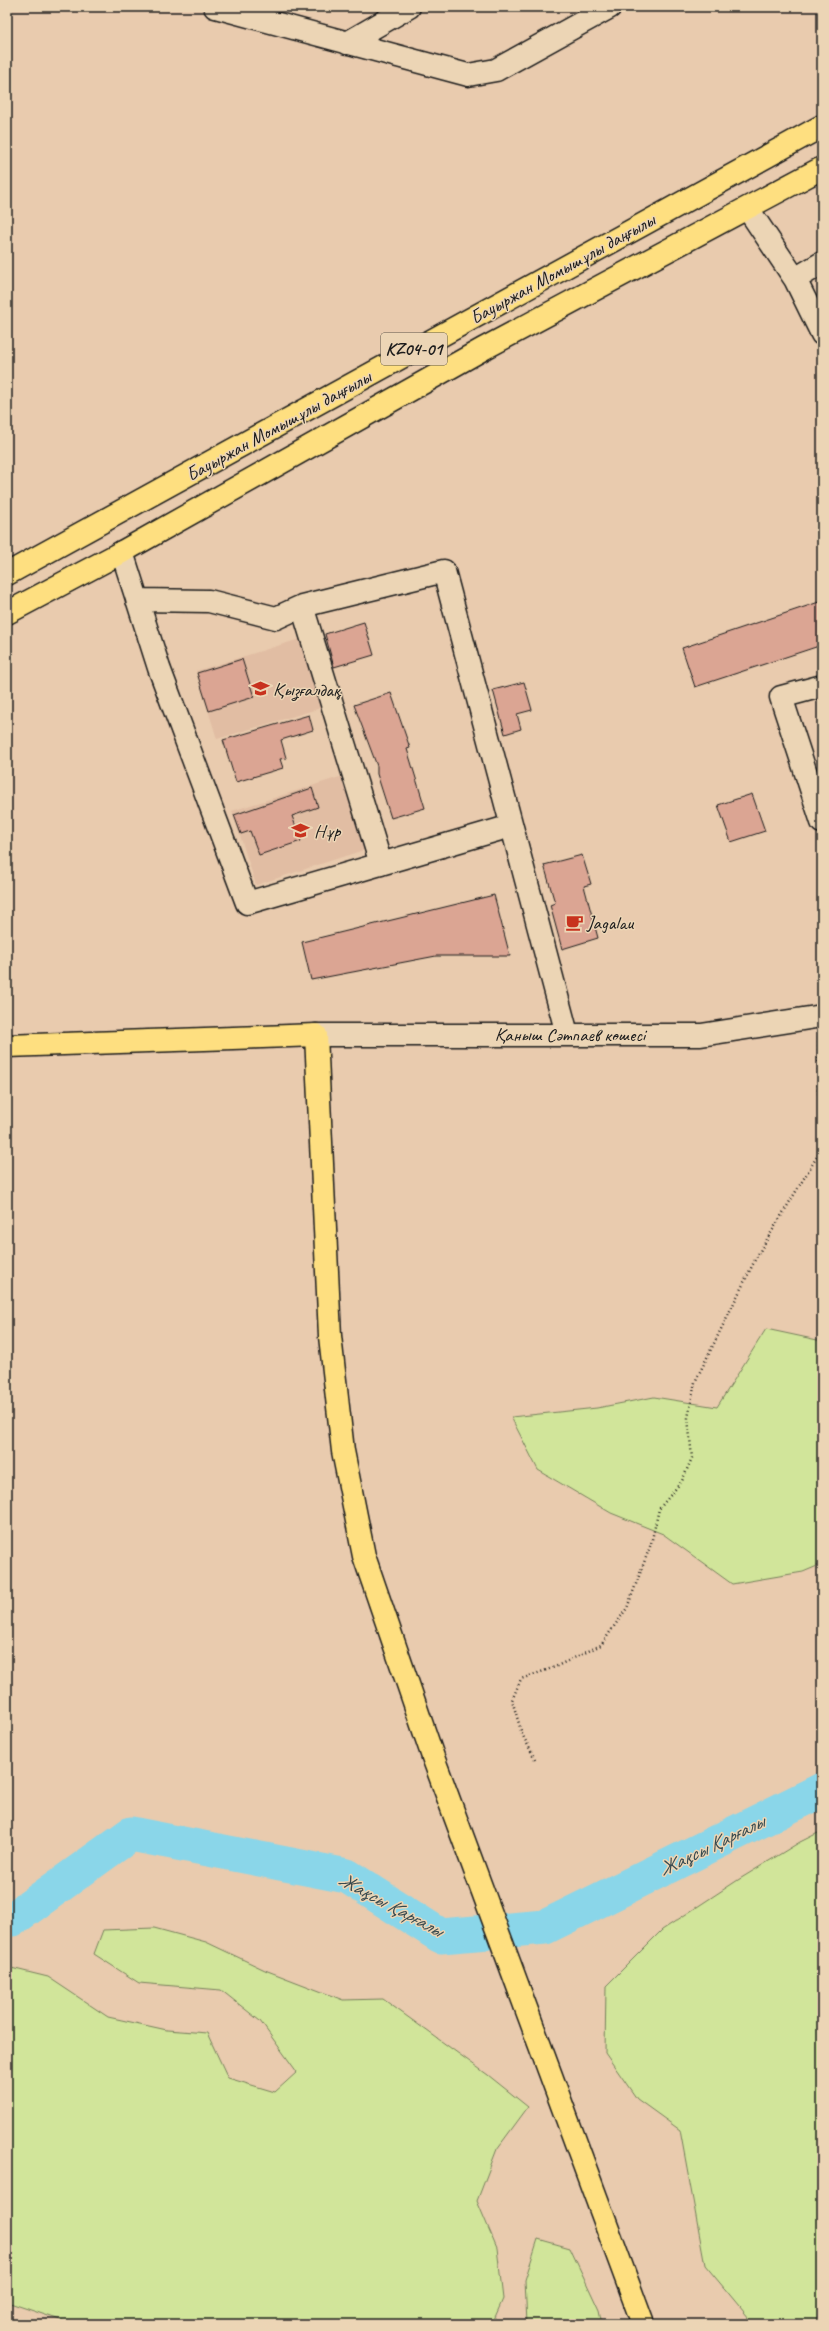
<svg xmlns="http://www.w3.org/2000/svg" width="829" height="2331" viewBox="0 0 829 2331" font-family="Caveat,sans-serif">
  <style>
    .built { fill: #e1bda3 }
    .green { fill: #d1e59a; stroke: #76805b }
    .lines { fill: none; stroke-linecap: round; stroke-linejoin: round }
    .river { stroke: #8ad6e9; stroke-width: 35 }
    .building { fill: #dba593; stroke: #1c1c1c }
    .minor-casing { stroke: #1c1c1c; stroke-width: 25 }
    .major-casing { stroke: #1c1c1c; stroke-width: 25 }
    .path { stroke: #1c1c1c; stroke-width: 2.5; stroke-dasharray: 1 3; stroke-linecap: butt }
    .minor { stroke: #ecd5b5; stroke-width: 22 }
    .major { stroke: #fedf80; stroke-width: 22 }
    .labels { text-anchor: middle; stroke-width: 3; stroke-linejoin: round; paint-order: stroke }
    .shield { fill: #ecd5b5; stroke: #5a544a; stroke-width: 1 }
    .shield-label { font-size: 18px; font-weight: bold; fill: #1c1c1c }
    .street-label { font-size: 19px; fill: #1c1c1c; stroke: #ecd5b5 }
    .poi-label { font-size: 19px; fill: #1c1c1c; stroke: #ecd5b5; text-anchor: start }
    .water-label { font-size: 20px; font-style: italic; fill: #384a4f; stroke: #ecd5b5 }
  </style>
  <rect width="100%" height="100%" fill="#e9cbae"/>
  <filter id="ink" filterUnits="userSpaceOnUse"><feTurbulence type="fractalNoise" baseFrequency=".025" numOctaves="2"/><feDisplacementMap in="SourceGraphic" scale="8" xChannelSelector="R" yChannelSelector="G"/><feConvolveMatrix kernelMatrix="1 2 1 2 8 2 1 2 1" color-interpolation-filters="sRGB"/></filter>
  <g filter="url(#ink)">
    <path class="built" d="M 303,638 L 324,707 L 217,739 L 196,671 Z
      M 346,775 L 370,848 L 256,885 L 232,811 Z"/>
    <path class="green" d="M 766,1329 L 822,1341 L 822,1564 L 803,1572 L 732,1584 L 663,1534 L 611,1513 L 538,1470 L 511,1417 L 597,1408 L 654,1397 L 717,1407 Z
      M 822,1831 L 822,2324 L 754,2324 L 705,2265 L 680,2130 L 637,2099 L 605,2053 L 606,1986 L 662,1930 L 738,1880 L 800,1842 Z
      M 154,1928 L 206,1942 L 265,1970 L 343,2000 L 383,1999 L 488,2075 L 528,2107 L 497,2149 L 477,2201 L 497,2248 L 503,2299 L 492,2324 L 72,2324 L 7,2302 L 7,1967 L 48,1977 L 108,2017 L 167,2030 L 207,2033 L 228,2078 L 275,2092 L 297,2072 L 260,2021 L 221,1990 L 139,1983 L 94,1954 L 103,1930 Z
      M 538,2239 L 570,2248 L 599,2310 L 602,2324 L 527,2324 L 525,2280 Z"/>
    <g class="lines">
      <path class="river" d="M 7,1918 L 13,1919 L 131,1834 L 347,1876 L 441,1936 L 545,1927 L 822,1790"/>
    </g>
    <path class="building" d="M 822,601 L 822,645 L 695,687 L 682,648 Z
      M 364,622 L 374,655 L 334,667 L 325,634 Z
      M 242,659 L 254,697 L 209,711 L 197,673 Z
      M 524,682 L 532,710 L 517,714 L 521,729 L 505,734 L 493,690 Z
      M 391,693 L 410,748 L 407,749 L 425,808 L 391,818 L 377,774 L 377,766 L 354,705 Z
      M 309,715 L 313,730 L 281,740 L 286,758 L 280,759 L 283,768 L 236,782 L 223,740 Z
      M 312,788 L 318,807 L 292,816 L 301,841 L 259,855 L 250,831 L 241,834 L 234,815 Z
      M 752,794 L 765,831 L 731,842 L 718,805 Z
      M 582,855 L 591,884 L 584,886 L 598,938 L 562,949 L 550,905 L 555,903 L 544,865 Z
      M 494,895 L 510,956 L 436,956 L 311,980 L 302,942 Z"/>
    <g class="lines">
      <defs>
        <path id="minor" d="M 215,7 L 468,75 L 496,70 L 610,7
          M 347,43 L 409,7
          M 748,209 L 795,279
          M 822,263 L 795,279 L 822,334
          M 122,552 L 159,668 L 247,903 L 511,826
          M 137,600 L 209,601 L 276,618 L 302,606 L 444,571 L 567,1034
          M 302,606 L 381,864
          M 822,686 L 781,697 L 822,822
          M 316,1035 L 701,1035 L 822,1016"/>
        <path id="major" d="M 7,574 L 822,126
          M 7,613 L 122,552 L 483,349 L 822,168
          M 7,1046 L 316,1035 L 330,1336 L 343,1451 L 364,1556 L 433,1757 L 643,2324"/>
      </defs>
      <use href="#minor" class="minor-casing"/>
      <use href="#major" class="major-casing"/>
      <path class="path" d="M 819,1037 L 818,1089 L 822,1114
        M 535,1759 L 522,1734 L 512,1700 L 521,1679 L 555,1667 L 601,1645 L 627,1608 L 651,1544 L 659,1509 L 682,1481 L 692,1458 L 688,1418 L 695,1382 L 757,1256 L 818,1155 L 822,1124"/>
      <use href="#minor" class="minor"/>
      <use href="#major" class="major"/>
    </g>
  </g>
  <defs>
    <symbol id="school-bare" viewBox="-9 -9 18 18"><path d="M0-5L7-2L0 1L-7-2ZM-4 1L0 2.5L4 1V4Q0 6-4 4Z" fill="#c8321e" stroke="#ecd5b5" stroke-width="2.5" paint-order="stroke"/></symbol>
    <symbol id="cafe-bare" viewBox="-9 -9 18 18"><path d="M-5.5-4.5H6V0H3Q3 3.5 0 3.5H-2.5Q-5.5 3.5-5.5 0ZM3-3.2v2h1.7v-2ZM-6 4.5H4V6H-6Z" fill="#c8321e" stroke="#ecd5b5" stroke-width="2.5" paint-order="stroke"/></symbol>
  </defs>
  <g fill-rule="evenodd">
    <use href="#school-bare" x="248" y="676" width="25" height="25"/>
    <use href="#school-bare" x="288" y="818" width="25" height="25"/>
    <use href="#cafe-bare" x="562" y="910" width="25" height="25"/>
  </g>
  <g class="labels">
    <rect class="shield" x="381" y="333" width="66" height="32" rx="3"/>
    <g class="shield-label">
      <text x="414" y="355">KZ04-01</text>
    </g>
    <g class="street-label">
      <text transform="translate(562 268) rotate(-29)" y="7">Бауыржан Момышұлы даңғылы</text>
      <text transform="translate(278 425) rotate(-29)" y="7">Бауыржан Момышұлы даңғылы</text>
      <text x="570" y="1041">Қаныш Сәтпаев көшесі</text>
    </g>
    <g class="poi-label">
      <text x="273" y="696">Қызғалдақ</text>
      <text x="314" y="837">Нұр</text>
      <text x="587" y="929">Jagalau</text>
    </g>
    <g class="water-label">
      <text transform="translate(711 1845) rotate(-26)" y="7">Жақсы Қарғалы</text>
      <text transform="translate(391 1904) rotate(28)" y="7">Жақсы Қарғалы</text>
    </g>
  </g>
  <rect width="829" height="2331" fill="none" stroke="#ecd5b5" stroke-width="24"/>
  <rect x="12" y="12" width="805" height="2307" fill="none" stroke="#1c1c1c" stroke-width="1.5" filter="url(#ink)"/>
</svg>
